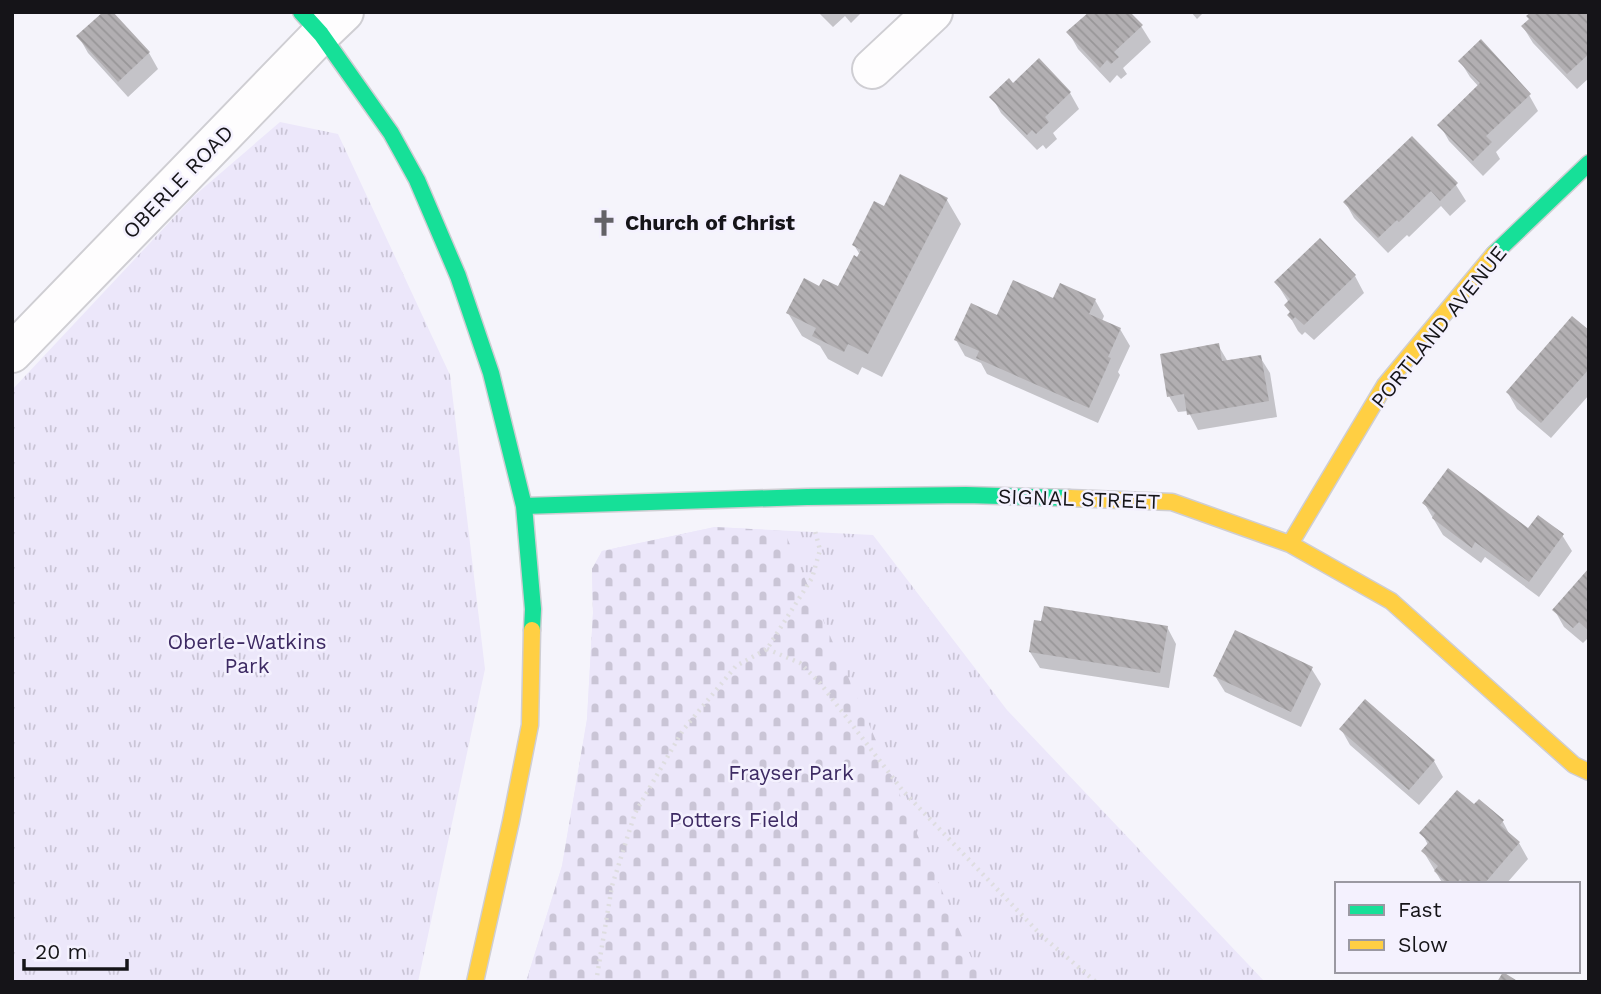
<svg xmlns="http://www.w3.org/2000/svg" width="1601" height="994" viewBox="0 0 1601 994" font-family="'Work Sans',sans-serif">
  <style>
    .grass { fill: url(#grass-tufts) }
    .cemetery { fill: url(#cemetery-stones) }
    .shadow { fill: #0003 }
    .building { fill: url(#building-back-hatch) }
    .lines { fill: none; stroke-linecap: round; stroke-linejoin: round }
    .street-casing { stroke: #cfced3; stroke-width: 42 }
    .fast-casing { stroke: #cfced3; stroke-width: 19 }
    .slow-casing { stroke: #cfced3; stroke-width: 19 }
    .path { stroke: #dedde0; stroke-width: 4.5; stroke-dasharray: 2 5; stroke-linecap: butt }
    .street { stroke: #fefdfe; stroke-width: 38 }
    .fast { stroke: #16e098; stroke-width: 16 }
    .slow { stroke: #ffcf43; stroke-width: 16 }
    .labels { text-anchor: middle; stroke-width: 5; stroke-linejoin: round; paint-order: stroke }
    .street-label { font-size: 21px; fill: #151418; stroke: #f4f1fe }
    .poi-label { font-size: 21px; font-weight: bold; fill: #151418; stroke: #f4f1fe; text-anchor: start }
    .park-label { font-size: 21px; fill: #3d2a63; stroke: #f4f1fe }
  </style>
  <defs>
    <pattern id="grass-tufts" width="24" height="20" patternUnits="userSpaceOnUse" patternTransform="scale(1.75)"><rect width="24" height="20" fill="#ece7fa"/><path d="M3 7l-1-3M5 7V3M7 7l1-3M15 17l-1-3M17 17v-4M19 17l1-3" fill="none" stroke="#cac5d6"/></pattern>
    <pattern id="cemetery-stones" width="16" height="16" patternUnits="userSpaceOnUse" patternTransform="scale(1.75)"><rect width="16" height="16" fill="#ece7fa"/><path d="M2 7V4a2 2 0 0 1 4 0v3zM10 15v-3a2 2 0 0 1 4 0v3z" fill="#cac5d6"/></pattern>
    <pattern id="building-back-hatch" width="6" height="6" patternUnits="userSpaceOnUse" patternTransform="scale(1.75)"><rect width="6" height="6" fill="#b2afb2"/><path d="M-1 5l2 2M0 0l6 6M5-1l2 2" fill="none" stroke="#989698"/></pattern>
  </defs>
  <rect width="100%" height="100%" fill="#f5f4fb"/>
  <path class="grass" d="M 280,122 L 338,134 L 450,375 L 485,669 L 418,982 L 12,982 L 12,390 L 194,196 Z
    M 715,527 L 873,535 L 1007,710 L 1265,982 L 526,982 L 562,866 L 587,720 L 593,613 L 592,569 L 602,551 Z"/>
  <path class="cemetery" d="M 715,527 L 784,531 L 982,982 L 526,982 L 562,866 L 587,719 L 593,613 L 592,569 L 602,551 Z"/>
  <path class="shadow" d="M 111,12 L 149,53 L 158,69 L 128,97 L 88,53 L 79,37 Z
    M 818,12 L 862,12 L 851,23 L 845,16 L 833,27 Z
    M 1191,12 L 1204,12 L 1197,19 Z
    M 1589,12 L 1589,78 L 1577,89 L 1533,43 L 1523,27 L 1530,20 Z
    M 1141,26 L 1151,42 L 1123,68 L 1127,74 L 1121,79 L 1117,75 L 1110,83 L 1078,49 L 1069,33 Z
    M 1460,61 L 1529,95 L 1538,111 L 1496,152 L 1500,159 L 1483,176 L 1449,141 L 1440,125 L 1479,87 L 1470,77 Z
    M 1013,86 L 1070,93 L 1079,109 L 1053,133 L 1057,139 L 1046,149 L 1043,145 L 1037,150 L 1001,113 L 992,97 Z
    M 1456,185 L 1466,201 L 1450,216 L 1441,206 L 1409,237 L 1407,235 L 1388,253 L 1354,218 L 1345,202 Z
    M 947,200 L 961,224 L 882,377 L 862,367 L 858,375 L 828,359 L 820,346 L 802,336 L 788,313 L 820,288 L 839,289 L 860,255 L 854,245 L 884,208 Z
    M 1320,240 L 1355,276 L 1364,293 L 1314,340 L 1305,332 L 1302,335 L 1298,331 L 1289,315 L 1291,313 L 1289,303 L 1276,282 Z
    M 1054,300 L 1095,300 L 1104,316 L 1102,321 L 1120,329 L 1130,346 L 1118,372 L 1120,375 L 1098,423 L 987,374 L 981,363 L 965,356 L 956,340 L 998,317 Z
    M 1589,333 L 1589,395 L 1551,438 L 1517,409 L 1508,393 Z
    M 1218,345 L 1228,362 L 1260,357 L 1270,373 L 1277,417 L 1198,430 L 1188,411 L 1178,412 L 1169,396 Z
    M 1424,503 L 1528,530 L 1562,535 L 1572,551 L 1539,597 L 1485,557 L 1481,563 L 1443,535 Z
    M 1589,571 L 1589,637 L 1583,643 L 1564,627 L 1555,611 Z
    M 1167,627 L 1176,644 L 1169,688 L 1040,668 L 1030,652 Z
    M 1311,668 L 1321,684 L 1301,727 L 1225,692 L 1215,676 Z
    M 1366,701 L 1434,761 L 1443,777 L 1419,805 L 1350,745 L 1341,729 Z
    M 1475,807 L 1503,822 L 1511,837 L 1519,843 L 1528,859 L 1506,884 L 1443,884 L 1423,851 L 1428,845 L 1422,833 Z"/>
  <path class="building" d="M 103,12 L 113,12 L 150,52 L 118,82 L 76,36 Z
    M 1089,12 L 1130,12 L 1143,25 L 1114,52 L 1119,57 L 1111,64 L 1107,60 L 1100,68 L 1066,32 Z
    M 1531,12 L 1589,12 L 1589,54 L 1567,74 L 1521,26 L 1529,19 L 1526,16 Z
    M 1481,39 L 1531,94 L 1486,136 L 1492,142 L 1473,161 L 1437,125 L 1480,83 L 1458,61 Z
    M 1039,58 L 1071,92 L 1045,117 L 1049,122 L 1036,134 L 1032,130 L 1027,135 L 989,97 L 1009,78 L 1013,83 Z
    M 1412,136 L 1458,183 L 1440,201 L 1431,191 L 1399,222 L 1397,220 L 1378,238 L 1343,202 Z
    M 900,174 L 948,198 L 868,354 L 848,344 L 844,352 L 812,336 L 816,328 L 786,313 L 804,278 L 819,286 L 823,279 L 838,286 L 854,255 L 857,257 L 861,250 L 852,245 L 874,201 L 884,206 Z
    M 1320,238 L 1356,275 L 1304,325 L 1295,317 L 1292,320 L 1287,315 L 1290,312 L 1284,305 L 1290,299 L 1274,282 Z
    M 1013,280 L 1053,298 L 1060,283 L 1096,299 L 1089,314 L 1121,328 L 1108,357 L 1111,358 L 1089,408 L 976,358 L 979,351 L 954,340 L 971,303 L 997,315 Z
    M 1572,316 L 1589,330 L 1589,369 L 1541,423 L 1506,392 Z
    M 1219,343 L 1222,361 L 1261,355 L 1269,401 L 1187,415 L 1184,394 L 1167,397 L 1160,354 Z
    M 1448,468 L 1528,528 L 1538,515 L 1564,534 L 1529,582 L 1475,542 L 1472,548 L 1432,518 L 1435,513 L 1422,503 Z
    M 1589,568 L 1589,631 L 1579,622 L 1573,628 L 1552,610 Z
    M 1044,606 L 1168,626 L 1160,673 L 1029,652 L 1034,620 L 1041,621 Z
    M 1235,630 L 1313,667 L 1291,712 L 1213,676 Z
    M 1365,699 L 1435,760 L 1409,790 L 1339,729 Z
    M 1457,790 L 1474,804 L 1479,799 L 1504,820 L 1500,825 L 1520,842 L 1484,884 L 1465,884 L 1460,879 L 1456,884 L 1448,884 L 1434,871 L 1438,866 L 1421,851 L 1429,842 L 1419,833 Z
    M 1503,972 L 1519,982 L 1497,982 Z"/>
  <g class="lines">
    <defs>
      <path id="street" d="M 872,69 L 933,12
        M 12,353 L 321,34 L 344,12"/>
      <path id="fast" d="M 301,12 L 321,34 L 391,133 L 417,180 L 458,276 L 491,373 L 524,506 L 533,609 L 532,630
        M 1494,254 L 1589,163
        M 524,506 L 807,497 L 966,495 L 1069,498"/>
      <path id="slow" d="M 1069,498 L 1172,502 L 1290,544 L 1391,601 L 1574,765 L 1589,772
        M 1290,544 L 1385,385 L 1494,254
        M 475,982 L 511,821 L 530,725 L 532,630"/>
    </defs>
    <use href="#street" class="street-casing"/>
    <use href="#fast" class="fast-casing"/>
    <use href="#slow" class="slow-casing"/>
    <path class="path" d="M 767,649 L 800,663 L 820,683 L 903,791 L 1043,937 L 1096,982
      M 596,982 L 612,886 L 635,813 L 683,730 L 736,666 L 767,649 L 812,578 L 820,550 L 815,531"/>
    <use href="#street" class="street"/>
    <use href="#fast" class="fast"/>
    <use href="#slow" class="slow"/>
  </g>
  <defs>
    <symbol id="church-bare" viewBox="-9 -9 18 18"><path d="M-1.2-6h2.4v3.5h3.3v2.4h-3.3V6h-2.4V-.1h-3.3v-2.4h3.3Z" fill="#636267" stroke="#f4f1fe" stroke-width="2.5" paint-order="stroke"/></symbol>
  </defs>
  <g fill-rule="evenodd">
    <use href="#church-bare" x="585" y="204" width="38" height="38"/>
  </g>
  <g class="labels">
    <g class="street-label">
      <text transform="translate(178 182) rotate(-46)" y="7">OBERLE ROAD</text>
      <text transform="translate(1439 327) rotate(-51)" y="7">PORTLAND AVENUE</text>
      <text transform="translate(1079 499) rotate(2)" y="7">SIGNAL STREET</text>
    </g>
    <g class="poi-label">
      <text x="625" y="230">Church of Christ</text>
    </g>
    <g class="park-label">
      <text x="247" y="649">Oberle-Watkins<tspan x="247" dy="24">Park</tspan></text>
      <text x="791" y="780">Frayser Park</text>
      <text x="734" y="827">Potters Field</text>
    </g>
  </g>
  <rect width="1601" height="994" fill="none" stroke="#151418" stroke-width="28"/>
  <rect x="1335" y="882" width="245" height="91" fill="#f4f1fe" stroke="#9b99a2" stroke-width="2"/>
  <rect x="1349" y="905" width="35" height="10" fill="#16e098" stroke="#9b99a2" stroke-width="2"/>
  <text x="1398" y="917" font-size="21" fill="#151418">Fast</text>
  <rect x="1349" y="940" width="35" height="10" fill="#ffcf43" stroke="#9b99a2" stroke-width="2"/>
  <text x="1398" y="952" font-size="21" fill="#151418">Slow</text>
  <path d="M24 959v10h103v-10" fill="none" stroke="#151418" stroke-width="3.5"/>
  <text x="35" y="959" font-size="21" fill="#151418" stroke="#f4f1fe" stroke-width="5" paint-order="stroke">20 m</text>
</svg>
